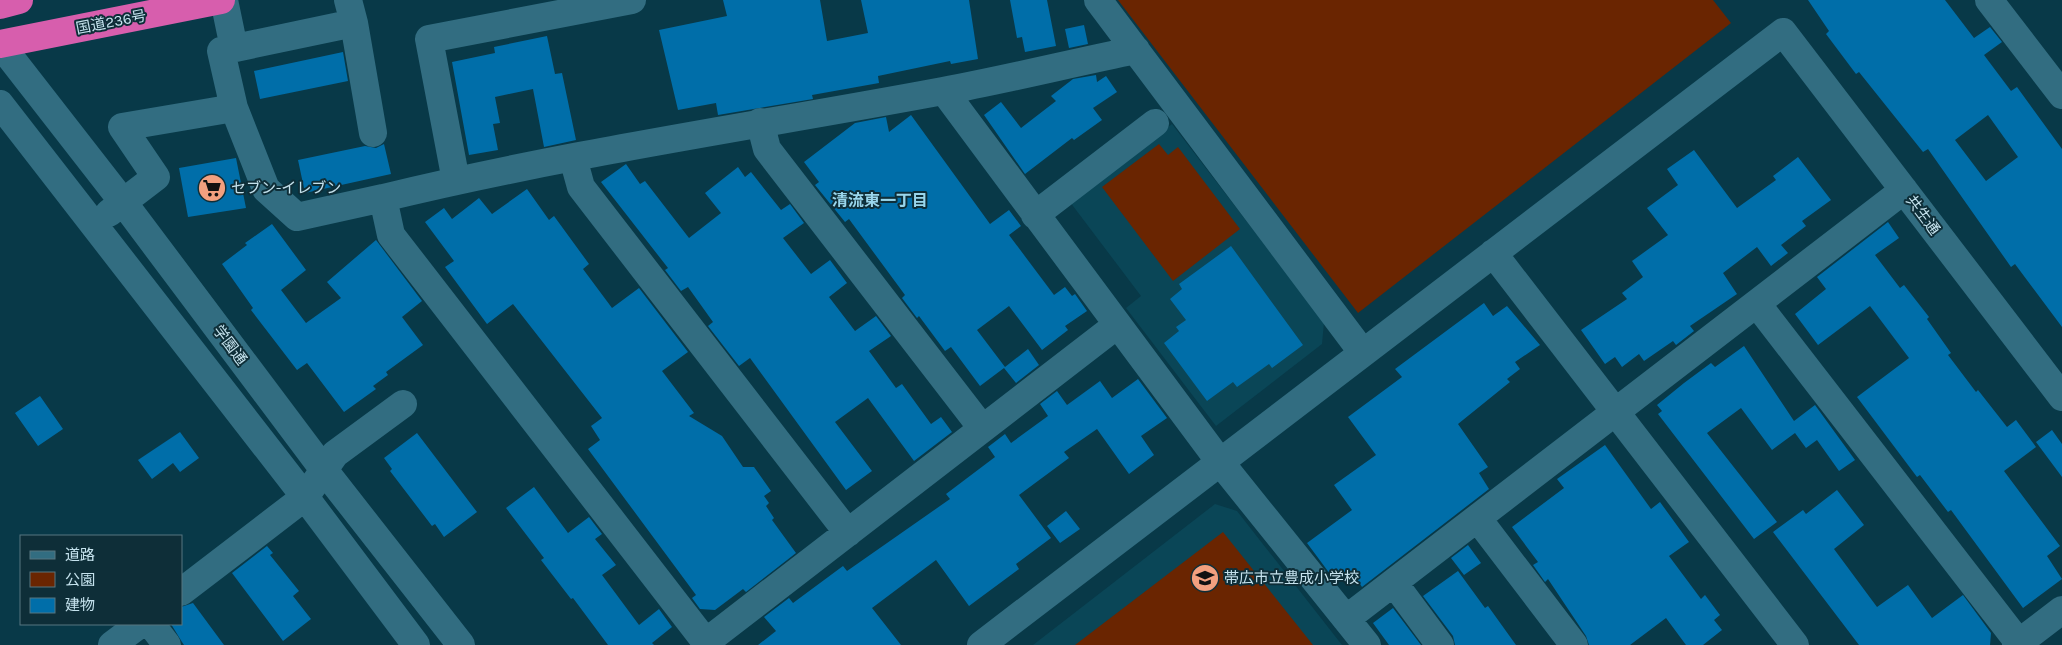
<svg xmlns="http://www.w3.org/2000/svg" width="2062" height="645" viewBox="0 0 2062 645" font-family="Karla,'Noto Sans JP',sans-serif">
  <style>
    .built { fill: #0a4657 }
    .green { fill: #6a2501 }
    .building { fill: #006ea9; fill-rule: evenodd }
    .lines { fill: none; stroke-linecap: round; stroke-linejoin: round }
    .minor { stroke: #326d81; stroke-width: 28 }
    .highway { stroke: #d75ead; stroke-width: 28 }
    .labels { text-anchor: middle; stroke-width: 4; stroke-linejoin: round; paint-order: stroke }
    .street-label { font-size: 15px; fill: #c5e2ed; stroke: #0e2e38 }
    .poi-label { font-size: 15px; fill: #c5e2ed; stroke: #0e2e38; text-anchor: start }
    .neighbourhood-label { font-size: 16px; font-weight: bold; fill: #99d6ec; stroke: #0e2e38 }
  </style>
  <rect width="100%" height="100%" fill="#083948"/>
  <path class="built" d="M 1172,124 L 1324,322 L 1322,344 L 1216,426 L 1126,308 L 1141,296 L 1070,202 Z
    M 1215,504 L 1237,511 L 1342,645 L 1033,645 Z"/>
  <path class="green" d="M 1118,0 L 1713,0 L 1731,23 L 1358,313 Z
    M 1159,144 L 1168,155 L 1178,147 L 1240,229 L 1173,281 L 1102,187 Z
    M 1223,532 L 1313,645 L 1075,645 Z"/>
  <path class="building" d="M 723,0 L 820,0 L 827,41 L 868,33 L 861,0 L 969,0 L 978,59 L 951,64 L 950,61 L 878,76 L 879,83 L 812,95 L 813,99 L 718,115 L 716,103 L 678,110 L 659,30 L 727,16 Z
    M 1010,0 L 1047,0 L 1056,46 L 1025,52 L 1022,37 L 1017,38 Z
    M 1808,0 L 1945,0 L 1974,38 L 1990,27 L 2002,42 L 1984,55 L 2011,91 L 2017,87 L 2062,149 L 2062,327 L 2015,264 L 2011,267 L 1928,149 L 1923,152 L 1859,72 L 1856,74 L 1826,34 L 1829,31 ZM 1988,115 L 2018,157 L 1986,181 L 1955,140 Z
    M 1084,25 L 1088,44 L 1069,48 L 1065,29 Z
    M 547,36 L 555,74 L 562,73 L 576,140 L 544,147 L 533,89 L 495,97 L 500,123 L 493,124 L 498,150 L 469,155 L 452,62 L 495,53 L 494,47 Z
    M 343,52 L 348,81 L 260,99 L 254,71 Z
    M 1096,75 L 1097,82 L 1106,76 L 1117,92 L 1093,108 L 1102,120 L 1074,140 L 1072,138 L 1025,174 L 984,115 L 1001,102 L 1021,128 L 1056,101 L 1051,96 L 1073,79 Z
    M 911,115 L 990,224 L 1009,210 L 1021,226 L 1009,235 L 1054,295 L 1065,287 L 1072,296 L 1075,294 L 1087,311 L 1065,326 L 1068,330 L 1042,350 L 1009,306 L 977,330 L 1005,367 L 1028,349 L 1039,365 L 1016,383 L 1004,368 L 980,386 L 951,347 L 945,351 L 919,316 L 917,318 L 902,298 L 905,295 L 849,219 L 845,222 L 815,185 L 819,182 L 804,162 L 855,123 L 886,117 L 889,132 Z
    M 384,144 L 391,174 L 305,193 L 298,160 L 365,146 L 376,148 Z
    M 1694,150 L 1737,208 L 1776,180 L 1773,176 L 1798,157 L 1831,200 L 1802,221 L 1806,226 L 1781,245 L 1788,253 L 1771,266 L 1757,247 L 1723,273 L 1737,294 L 1690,326 L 1694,331 L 1676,345 L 1673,341 L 1644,361 L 1639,354 L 1622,367 L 1615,357 L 1605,364 L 1581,330 L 1627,299 L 1622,293 L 1643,277 L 1632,261 L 1668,235 L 1647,208 L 1678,185 L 1667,169 Z
    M 236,158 L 246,208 L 188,217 L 179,168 Z
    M 626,164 L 640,184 L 645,181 L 689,238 L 721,213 L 705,193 L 738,167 L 745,177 L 751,172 L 781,210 L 790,204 L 804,223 L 783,238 L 811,274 L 830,260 L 847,283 L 829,297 L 855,331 L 876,316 L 891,336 L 869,351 L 896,388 L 902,384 L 931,424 L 941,417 L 952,432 L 914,461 L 868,398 L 835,422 L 872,471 L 846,490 L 750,358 L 739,366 L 708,326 L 713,322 L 688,287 L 681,291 L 665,270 L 668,268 L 601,182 Z
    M 527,189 L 549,220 L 554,216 L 589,264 L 583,269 L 612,308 L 639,288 L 688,352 L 662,371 L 694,413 L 689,416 L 722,436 L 743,467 L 754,467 L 771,491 L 764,496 L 769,503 L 766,506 L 774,518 L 772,520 L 796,553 L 746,592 L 743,589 L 715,610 L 700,609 L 692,598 L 696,595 L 588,449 L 600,440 L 591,426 L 602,418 L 513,304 L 487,324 L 445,267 L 454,261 L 425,222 L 444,208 L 452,219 L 479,198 L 492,214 Z
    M 1888,222 L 1899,238 L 1875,255 L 1900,288 L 1904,285 L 1929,317 L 1927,319 L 1951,353 L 1948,355 L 1976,392 L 1978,390 L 2007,427 L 2016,420 L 2036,447 L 2004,471 L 2060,546 L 2047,556 L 2062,579 L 2023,608 L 1951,510 L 1948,512 L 1920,475 L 1917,477 L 1857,397 L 1909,358 L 1870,306 L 1818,345 L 1795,314 L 1826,289 L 1817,277 Z
    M 272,224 L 306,270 L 281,290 L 306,323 L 341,298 L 327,282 L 376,240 L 422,301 L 402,317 L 423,345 L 386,372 L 388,375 L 373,386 L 376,389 L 344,412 L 307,363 L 297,370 L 251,310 L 253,308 L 222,264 L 247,245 L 245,243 Z
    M 1231,246 L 1303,345 L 1272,368 L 1269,364 L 1237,387 L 1233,382 L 1207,401 L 1164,343 L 1179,331 L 1176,327 L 1186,320 L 1170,299 L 1182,289 L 1179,284 Z
    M 1484,303 L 1493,316 L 1507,306 L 1540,345 L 1515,362 L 1520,369 L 1507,379 L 1510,382 L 1458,424 L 1488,467 L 1479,473 L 1489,489 L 1362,587 L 1351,571 L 1336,582 L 1307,543 L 1352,510 L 1334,485 L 1376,455 L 1348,417 L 1402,377 L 1395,369 Z
    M 1744,346 L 1794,421 L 1815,405 L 1855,460 L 1839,471 L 1817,440 L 1806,448 L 1795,433 L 1772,450 L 1741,408 L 1707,433 L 1777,522 L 1754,539 L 1658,414 L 1662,411 L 1657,405 L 1684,383 L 1711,363 L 1715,367 Z
    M 1138,379 L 1167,418 L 1141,436 L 1154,455 L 1129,474 L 1097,429 L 1064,452 L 1069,458 L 1019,495 L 1051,538 L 1016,564 L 1019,569 L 969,606 L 936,560 L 872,608 L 901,645 L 758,645 L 776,631 L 764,617 L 789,598 L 793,603 L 843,566 L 847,571 L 950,499 L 946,494 L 995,457 L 988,447 L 1005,434 L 1011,443 L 1048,416 L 1040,404 L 1057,391 L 1067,405 L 1100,381 L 1112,398 Z
    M 40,396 L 63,429 L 38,446 L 15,413 Z
    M 2052,430 L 2062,444 L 2062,477 L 2036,442 Z
    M 180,432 L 199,458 L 180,472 L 173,463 L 152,479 L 138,460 Z
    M 417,433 L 477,512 L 444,537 L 435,524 L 432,526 L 390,471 L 392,469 L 384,458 Z
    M 1605,445 L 1651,509 L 1660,502 L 1689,542 L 1669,556 L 1701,599 L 1705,595 L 1720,615 L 1714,620 L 1722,630 L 1703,645 L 1686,645 L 1666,618 L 1630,645 L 1589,645 L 1586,636 L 1548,579 L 1545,582 L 1533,565 L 1538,562 L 1512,527 L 1564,488 L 1557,479 Z
    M 534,487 L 568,533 L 589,517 L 602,534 L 595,539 L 616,565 L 602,575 L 639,625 L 659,609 L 672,627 L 652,643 L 654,645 L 608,645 L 573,598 L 571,599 L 541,560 L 544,558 L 506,508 Z
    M 1837,490 L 1864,525 L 1834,549 L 1877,607 L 1908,585 L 1932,618 L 1963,595 L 1991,633 L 1990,645 L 1859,645 L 1773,532 L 1803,510 L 1806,514 Z
    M 1066,511 L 1080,529 L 1060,543 L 1047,526 Z
    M 1468,545 L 1481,563 L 1464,575 L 1451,558 Z
    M 267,546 L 273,553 L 270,555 L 299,591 L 293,596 L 311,619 L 283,641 L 232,573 Z
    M 1458,571 L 1485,608 L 1488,606 L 1516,645 L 1455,645 L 1453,636 L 1423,596 Z
    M 193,603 L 224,645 L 184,645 L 182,642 L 171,624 L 181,624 L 181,607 Z
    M 1393,608 L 1421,645 L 1389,645 L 1373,623 Z"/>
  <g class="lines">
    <path class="minor" d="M 224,0 L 234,48
      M 1098,0 L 1363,353
      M 1989,0 L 2062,95
      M 354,23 L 373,133
      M 0,44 L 123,202 L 324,470 L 461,645
      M 944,91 L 1220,462 L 1367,645
      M 0,104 L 305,497 L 416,645
      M 234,108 L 266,189 L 297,217 L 383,198
      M 760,122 L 767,149 L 982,428
      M 573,158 L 581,187 L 848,533
      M 456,181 L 429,39 L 632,0
      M 109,213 L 156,177 L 122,127 L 234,108 L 221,51 L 354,23 L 348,0
      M 1035,215 L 1155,123
      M 1493,253 L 1795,645
      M 1757,304 L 2019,643
      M 1478,519 L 1574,645
      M 1394,583 L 1440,645
      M 181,592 L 305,497 L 335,454 L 403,404
      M 1346,619 L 1904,190
      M 151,624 L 167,645
      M 706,642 L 1117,325
      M 112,645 L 140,624
      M 708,645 L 391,235 L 383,198 C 568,153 756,126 943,91 C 1008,79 1072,63 1136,50
      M 981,645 L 1783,32 L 2062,397
      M 2016,645 L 2062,610"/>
    <path class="highway" d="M 0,5 L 19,0
      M 0,44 L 221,0"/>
  </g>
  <defs>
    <symbol id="supermarket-disc" viewBox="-11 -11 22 22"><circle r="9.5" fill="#f2a07f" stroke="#0e2e38"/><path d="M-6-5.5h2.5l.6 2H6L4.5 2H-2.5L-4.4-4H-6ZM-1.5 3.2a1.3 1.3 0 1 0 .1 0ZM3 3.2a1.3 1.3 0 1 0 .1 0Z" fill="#111"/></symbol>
    <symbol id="school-disc" viewBox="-11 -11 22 22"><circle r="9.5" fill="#f2a07f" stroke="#0e2e38"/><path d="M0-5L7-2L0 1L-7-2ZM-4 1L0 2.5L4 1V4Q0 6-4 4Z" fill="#111"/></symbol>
  </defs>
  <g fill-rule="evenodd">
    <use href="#supermarket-disc" x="196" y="172" width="32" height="32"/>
    <use href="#school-disc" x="1189" y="562" width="32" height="32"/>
  </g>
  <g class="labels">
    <g class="street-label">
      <text transform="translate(111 22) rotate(-11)" y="5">国道236号</text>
      <text transform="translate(1923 215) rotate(53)" y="5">共生通</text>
      <text transform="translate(230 345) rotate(53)" y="5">学園通</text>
    </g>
    <g class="poi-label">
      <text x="231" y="193">セブン-イレブン</text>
      <text x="1224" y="583">帯広市立豊成小学校</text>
    </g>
    <g class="neighbourhood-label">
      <text x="880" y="206">清流東一丁目</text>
    </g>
  </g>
  <rect x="20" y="535" width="162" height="90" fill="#0e2e38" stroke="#577680"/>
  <rect x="30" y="551" width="25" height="8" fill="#326d81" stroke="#577680"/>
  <text x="65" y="560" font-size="15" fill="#c5e2ed">道路</text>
  <rect x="30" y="572" width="25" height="15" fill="#6a2501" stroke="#577680"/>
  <text x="65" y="585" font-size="15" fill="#c5e2ed">公園</text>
  <rect x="30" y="598" width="25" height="15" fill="#006ea9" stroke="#577680"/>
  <text x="65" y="610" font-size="15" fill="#c5e2ed">建物</text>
</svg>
